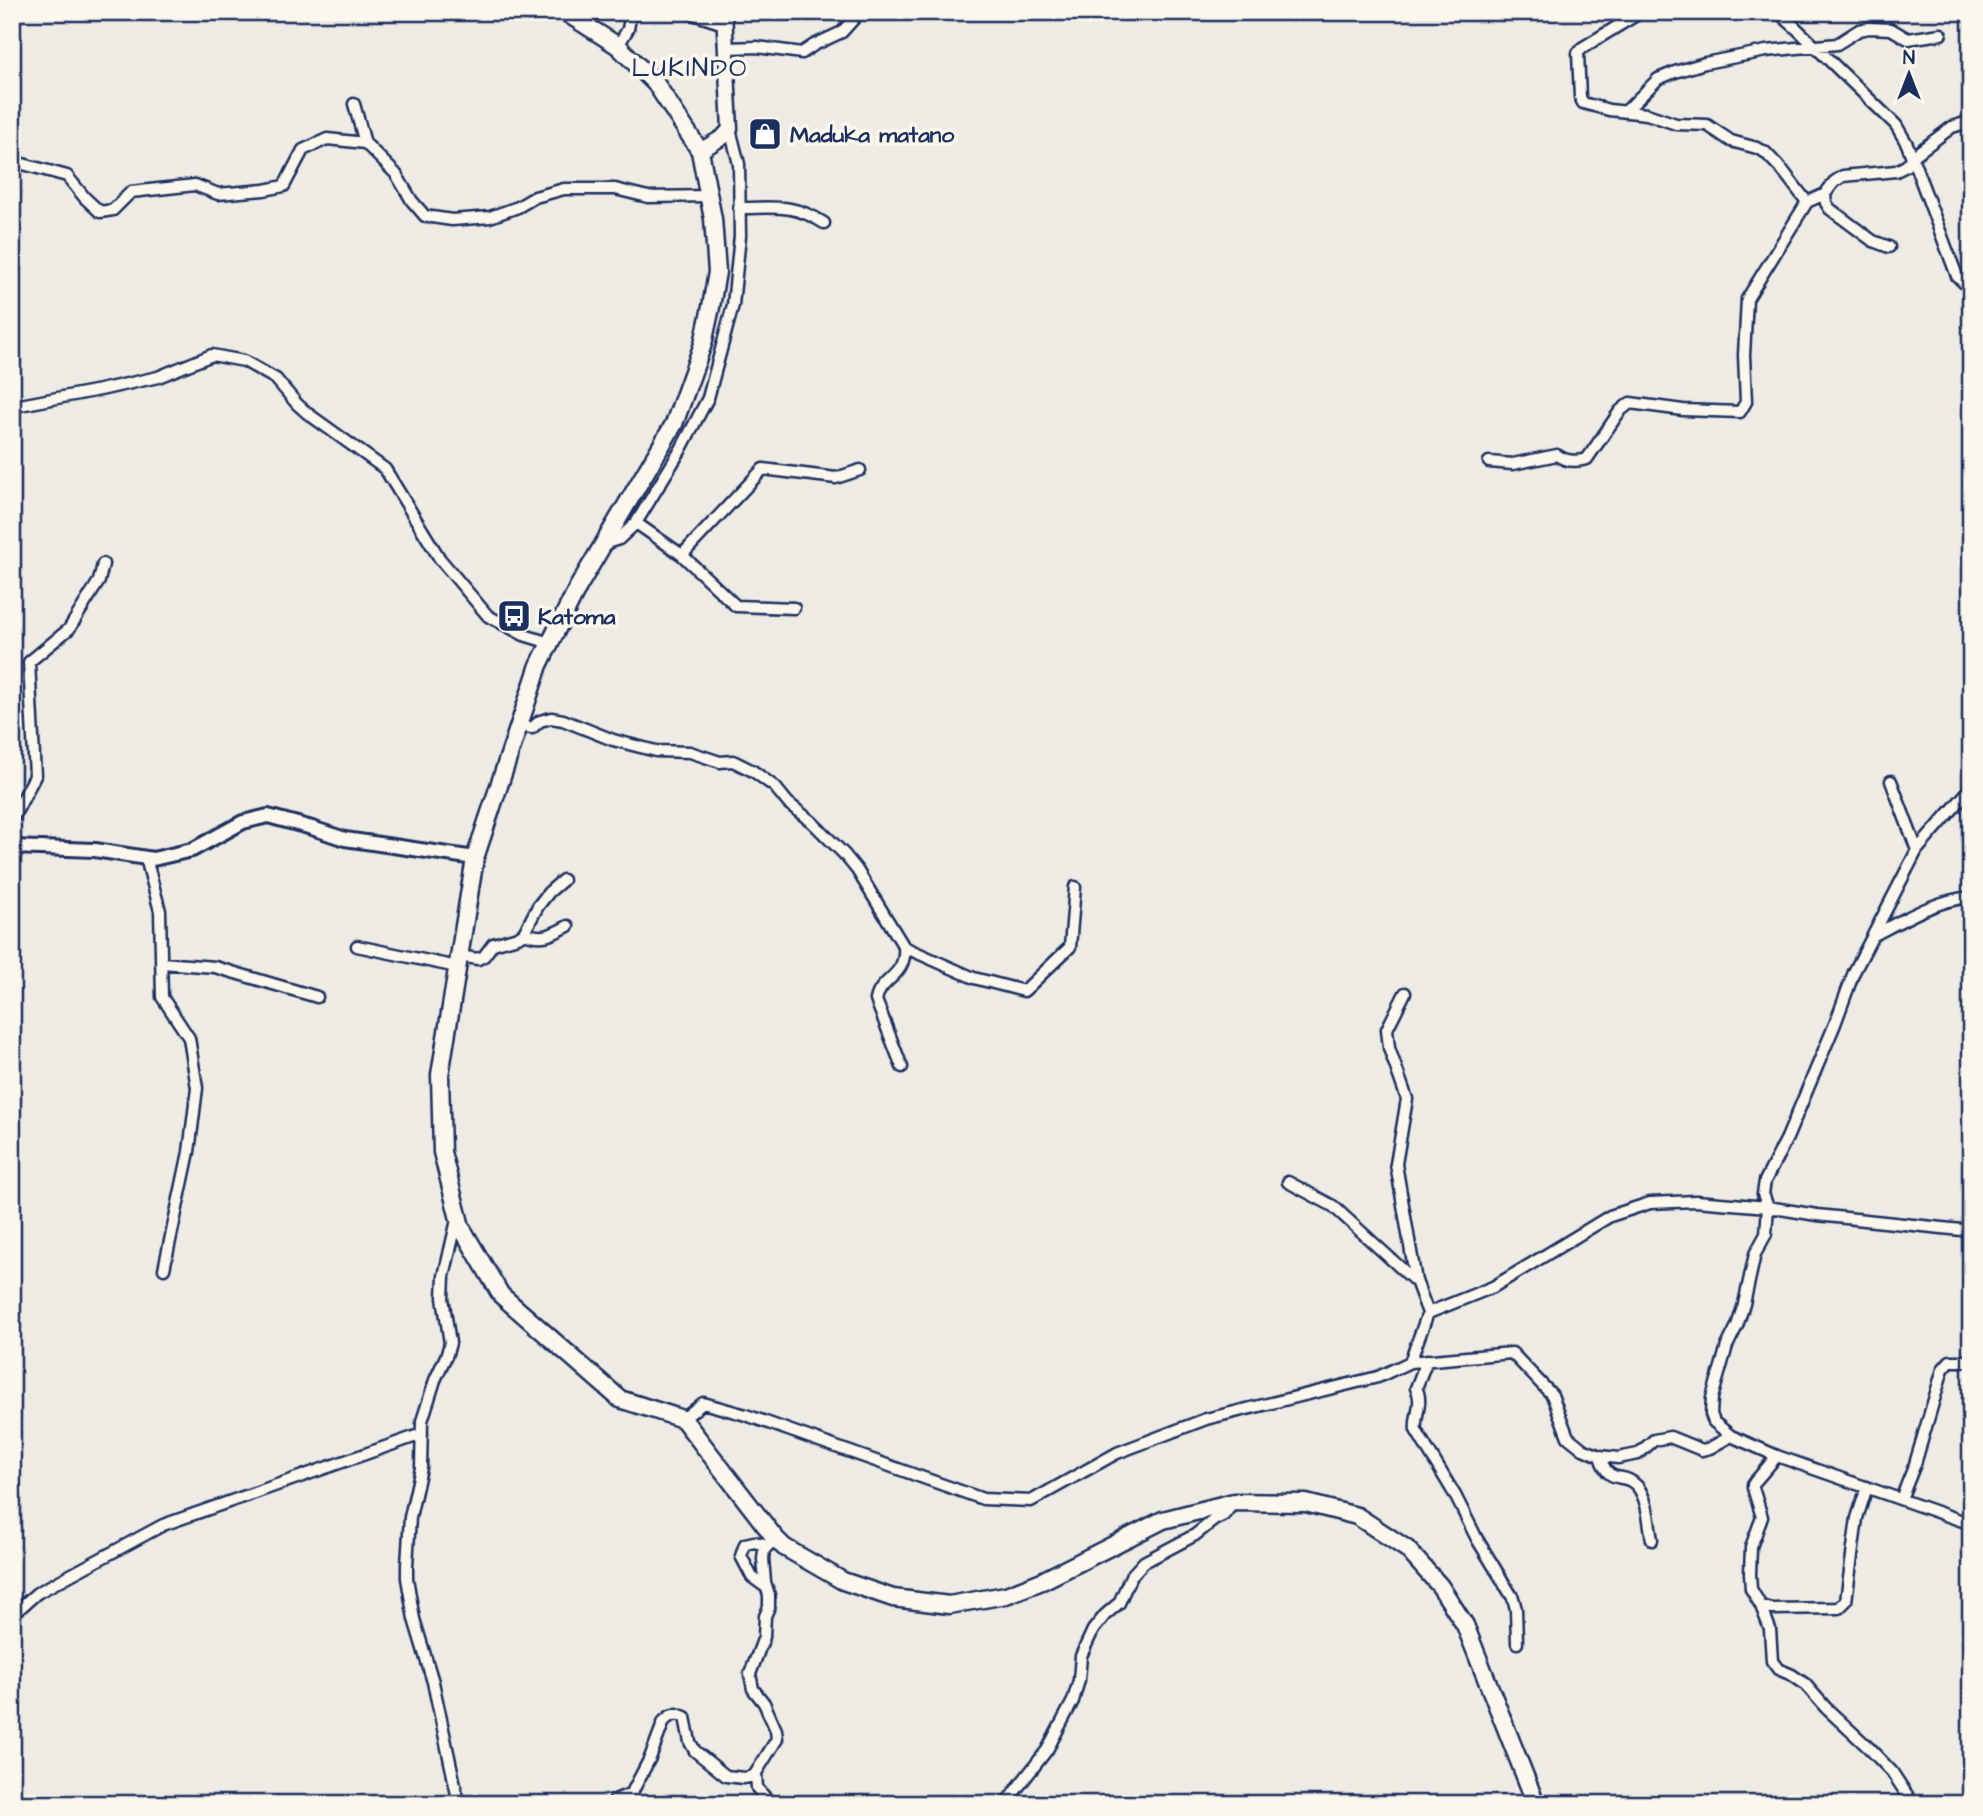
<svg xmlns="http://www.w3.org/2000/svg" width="1983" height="1816" viewBox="0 0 1983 1816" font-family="'Architects Daughter',sans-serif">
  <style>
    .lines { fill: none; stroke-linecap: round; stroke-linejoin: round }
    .minor-casing { stroke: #1b2f5e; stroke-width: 15 }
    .tertiary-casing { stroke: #1b2f5e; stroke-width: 18 }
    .secondary-casing { stroke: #1b2f5e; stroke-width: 19 }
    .trunk-casing { stroke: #1b2f5e; stroke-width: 21 }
    .minor { stroke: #fbf7ec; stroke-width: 10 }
    .tertiary { stroke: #fbf7ec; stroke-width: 12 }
    .secondary { stroke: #fbf7ec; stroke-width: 14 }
    .trunk { stroke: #fbf7ec; stroke-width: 16 }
    .labels { text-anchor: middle; stroke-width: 7; stroke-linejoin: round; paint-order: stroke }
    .poi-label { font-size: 23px; font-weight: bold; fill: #1b2f5e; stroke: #fbf7ec; text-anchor: start }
    .quarter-label { font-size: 26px; letter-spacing: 2px; fill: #1b2f5e; stroke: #fbf7ec }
  </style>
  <rect width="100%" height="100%" fill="#eeebe4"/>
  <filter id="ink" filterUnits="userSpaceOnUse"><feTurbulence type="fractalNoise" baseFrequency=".0143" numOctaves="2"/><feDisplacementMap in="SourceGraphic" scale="14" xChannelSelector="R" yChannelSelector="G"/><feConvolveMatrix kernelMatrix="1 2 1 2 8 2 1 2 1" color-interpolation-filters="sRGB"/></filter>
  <g filter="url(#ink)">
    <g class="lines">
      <defs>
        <path id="minor" d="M 687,12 L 724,24
          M 1641,12 L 1582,48 L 1578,53 L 1580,97 L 1583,103 L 1609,110 L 1647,114 L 1676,124 L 1707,125 L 1731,141 L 1757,148 L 1765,152 L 1784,172 L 1807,202
          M 1778,12 L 1797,29 L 1896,125 L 1907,144 L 1957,276 L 1967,286 L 1971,288
          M 618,46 L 628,29 L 631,12
          M 727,48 L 757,47 L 802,53 L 814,45 L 842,32 L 860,12
          M 354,104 L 365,143 L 396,174 L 412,201 L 425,216 L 452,220 L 490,217 L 518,207 L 535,197 L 564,189 L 615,189 L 648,197 L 709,196
          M 1625,112 L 1658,79 L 1675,72 L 1705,63 L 1766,51 L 1837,44 L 1859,30 L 1869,28 L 1891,29 L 1908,39 L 1941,34
          M 1912,157 L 1952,127 L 1971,121
          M 12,161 L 67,176 L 85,198 L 100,212 L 113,210 L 131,192 L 195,185 L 218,194 L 264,190 L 284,186 L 303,150 L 327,139 L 365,143
          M 1825,194 L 1826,203 L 1830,209 L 1873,241 L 1889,247
          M 739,208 C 775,208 792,203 824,223
          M 12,405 L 20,405 L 100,390 L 158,377 L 212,355 L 244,361 L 276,379 L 297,404 L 307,413 L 385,469 L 440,559 L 488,616 L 524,635 L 550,643
          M 1489,462 L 1513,464 L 1557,455 C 1566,462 1576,462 1587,459 L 1620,411 L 1630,403 L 1683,410 L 1740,412 L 1746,402 L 1744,355 L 1747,299 L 1807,202 L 1825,194 L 1834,182 L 1843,176 L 1896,171 L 1906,166 L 1912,159
          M 636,523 L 682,555 L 736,606 L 794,608
          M 603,544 L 619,539 L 636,523 L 680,451 L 708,398 L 733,305 L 740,236 L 739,164 L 730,129
          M 682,555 L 763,469 L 836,478 L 860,470
          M 519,726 L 532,728 L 540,721 L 551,718 L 563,720 L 613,740 L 656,751 L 690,752 L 720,762 L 733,761 L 753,771 L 775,787 L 788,803 L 812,822 L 844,854 L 857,870 L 904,947 C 907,977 880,978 876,1000 L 902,1067
          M 1891,781 L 1917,850
          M 12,820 L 35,776 L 29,662 L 69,629 L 99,581 L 103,564
          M 146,858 L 160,911 L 162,997 L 189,1038 L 197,1088 L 189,1152 L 164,1269
          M 524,933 C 543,940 551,935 568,926
          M 1874,935 C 1905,919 1936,900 1971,897
          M 357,946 L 457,967
          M 904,947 L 974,978 L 1024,991 L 1070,947 L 1075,887
          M 459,956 L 478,959 L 484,956 L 493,944 L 518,937 L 524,933 L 538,906 L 549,892 L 563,880
          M 161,963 L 215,967 L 317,997
          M 1405,993 L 1387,1029 L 1389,1048 L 1407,1099 L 1396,1164 L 1416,1281 L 1428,1313
          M 1288,1182 L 1333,1206 L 1415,1281
          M 457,1220 L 444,1276 L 443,1298 L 450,1343 L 447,1354 L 435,1380 L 422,1421 L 421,1468 L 410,1517 L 407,1565 L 407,1578 L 414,1619 L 433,1682 L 459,1804
          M 1427,1360 L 1416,1388 C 1424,1402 1414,1416 1416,1430 L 1455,1495 L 1477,1539 L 1513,1598 L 1516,1609 L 1517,1643
          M 1410,1362 L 1428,1313 L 1493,1287 L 1610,1216 L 1650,1203 L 1696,1201 L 1768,1207 L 1817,1215 L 1971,1231
          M 683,1419 L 703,1403 L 746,1415 L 983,1499 L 1031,1501 L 1117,1453 L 1206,1419 L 1378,1377 L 1410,1362 L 1512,1353 L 1552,1395 L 1568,1437 L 1583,1449 L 1600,1456 L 1618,1458 L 1638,1454 L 1654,1440 L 1670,1437 L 1702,1450 L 1710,1448 L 1731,1436 L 1777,1456 L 1971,1524
          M 1731,1436 L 1714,1422 L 1711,1414 L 1712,1398 L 1727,1346 L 1737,1326 L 1744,1304 L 1755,1254 L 1766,1234 L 1768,1207 L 1763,1194 L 1765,1181 L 1787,1138 L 1835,1024 L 1854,972 L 1917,850 L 1971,788
          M 1600,1456 C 1609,1488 1623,1470 1637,1486 C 1648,1499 1649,1523 1652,1540
          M 1777,1456 L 1753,1484 L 1753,1488 L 1762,1517 L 1751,1547 L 1750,1574 L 1751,1589 L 1761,1606 L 1771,1609 L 1839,1608 L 1846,1601 L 1857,1518 L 1867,1487
          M 1901,1499 L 1915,1464 L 1943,1369 L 1950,1361 L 1971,1361
          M 767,1588 L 752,1577 L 741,1556 L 745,1544 L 754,1542 L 768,1545
          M 1761,1606 L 1770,1629 L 1772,1661 L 1778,1669 L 1792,1675 L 1805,1684 L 1826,1708 L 1869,1748 L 1892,1772 L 1913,1804
          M 12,1615 L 37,1593 L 163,1525 L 422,1434
          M 756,1773 L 757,1788 L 771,1804
          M 611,1804 L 615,1800 L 632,1793
          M 626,1804 L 650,1758 L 664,1721 L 670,1716 L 677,1714 L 685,1717 L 690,1742 L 695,1751 L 726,1776 L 744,1778 L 754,1776 L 777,1739 L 776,1730 L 764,1703 L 753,1689 L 750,1674 L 764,1637 L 765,1616 L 769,1607 L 769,1595 L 765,1582 L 763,1559 L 764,1550 L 775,1538
          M 1005,1804 L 1047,1750 L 1064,1718 L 1073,1701 L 1079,1680 L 1081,1656 L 1093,1630 L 1105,1615 L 1119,1603 L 1131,1576 L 1144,1562 L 1195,1535 L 1214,1520 L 1224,1515 L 1234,1502"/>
        <path id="tertiary" d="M 12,847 L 95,850 L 153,859 L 192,850 L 243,822 L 268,816 L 312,828 L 345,839 L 475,858"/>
        <path id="secondary" d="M 700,151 L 723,137 L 730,129 L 724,12"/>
        <path id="trunk" d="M 565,12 L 618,46 L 656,84 L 700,151 L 713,219 L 717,272 L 711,307 L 703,344 L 674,424 L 578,587 L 539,665 L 475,858 L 440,1075 L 442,1152 L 461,1227 L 501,1295 L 620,1399 L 683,1419 L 775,1538 L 784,1547 L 843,1581 L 893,1598 L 949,1605 L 1006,1595 L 1042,1581 L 1163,1520 L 1234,1502 L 1306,1503 L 1357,1516 L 1407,1549 L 1440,1586 L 1465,1625 L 1536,1804"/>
      </defs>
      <use href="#minor" class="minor-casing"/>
      <use href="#tertiary" class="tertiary-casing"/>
      <use href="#secondary" class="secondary-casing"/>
      <use href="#trunk" class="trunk-casing"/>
      <use href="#minor" class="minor"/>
      <use href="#tertiary" class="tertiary"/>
      <use href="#secondary" class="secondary"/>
      <use href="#trunk" class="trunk"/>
    </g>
  </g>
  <defs>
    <symbol id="shop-square" viewBox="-11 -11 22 22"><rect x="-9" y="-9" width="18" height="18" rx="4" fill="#1b2f5e" stroke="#fbf7ec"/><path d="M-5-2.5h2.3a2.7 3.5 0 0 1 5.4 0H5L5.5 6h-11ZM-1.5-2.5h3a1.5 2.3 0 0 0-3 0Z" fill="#fff"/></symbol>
    <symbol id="bus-square" viewBox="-11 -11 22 22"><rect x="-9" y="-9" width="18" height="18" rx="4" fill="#1b2f5e" stroke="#fbf7ec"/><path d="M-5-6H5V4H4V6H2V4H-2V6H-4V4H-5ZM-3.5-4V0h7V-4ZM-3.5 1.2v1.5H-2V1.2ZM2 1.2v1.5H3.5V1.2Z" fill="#fff"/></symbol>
  </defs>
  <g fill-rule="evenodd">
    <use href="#shop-square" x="746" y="115" width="38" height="38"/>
    <use href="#bus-square" x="495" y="597" width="38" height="38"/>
  </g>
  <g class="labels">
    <g class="poi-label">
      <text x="790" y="142">Maduka matano</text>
      <text x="538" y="624">Katoma</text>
    </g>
    <g class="quarter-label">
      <text x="690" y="76">LUKINDO</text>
    </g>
  </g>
  <rect width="1983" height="1816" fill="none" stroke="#fbf7ec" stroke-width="42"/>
  <rect x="21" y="21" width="1941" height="1774" fill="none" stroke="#1b2f5e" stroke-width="2.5" filter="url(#ink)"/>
  <g transform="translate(1909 74)" stroke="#fbf7ec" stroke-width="5" paint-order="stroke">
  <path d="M0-5L12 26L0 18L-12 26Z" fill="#1b2f5e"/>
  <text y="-10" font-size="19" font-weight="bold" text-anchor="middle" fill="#1b2f5e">N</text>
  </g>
</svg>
